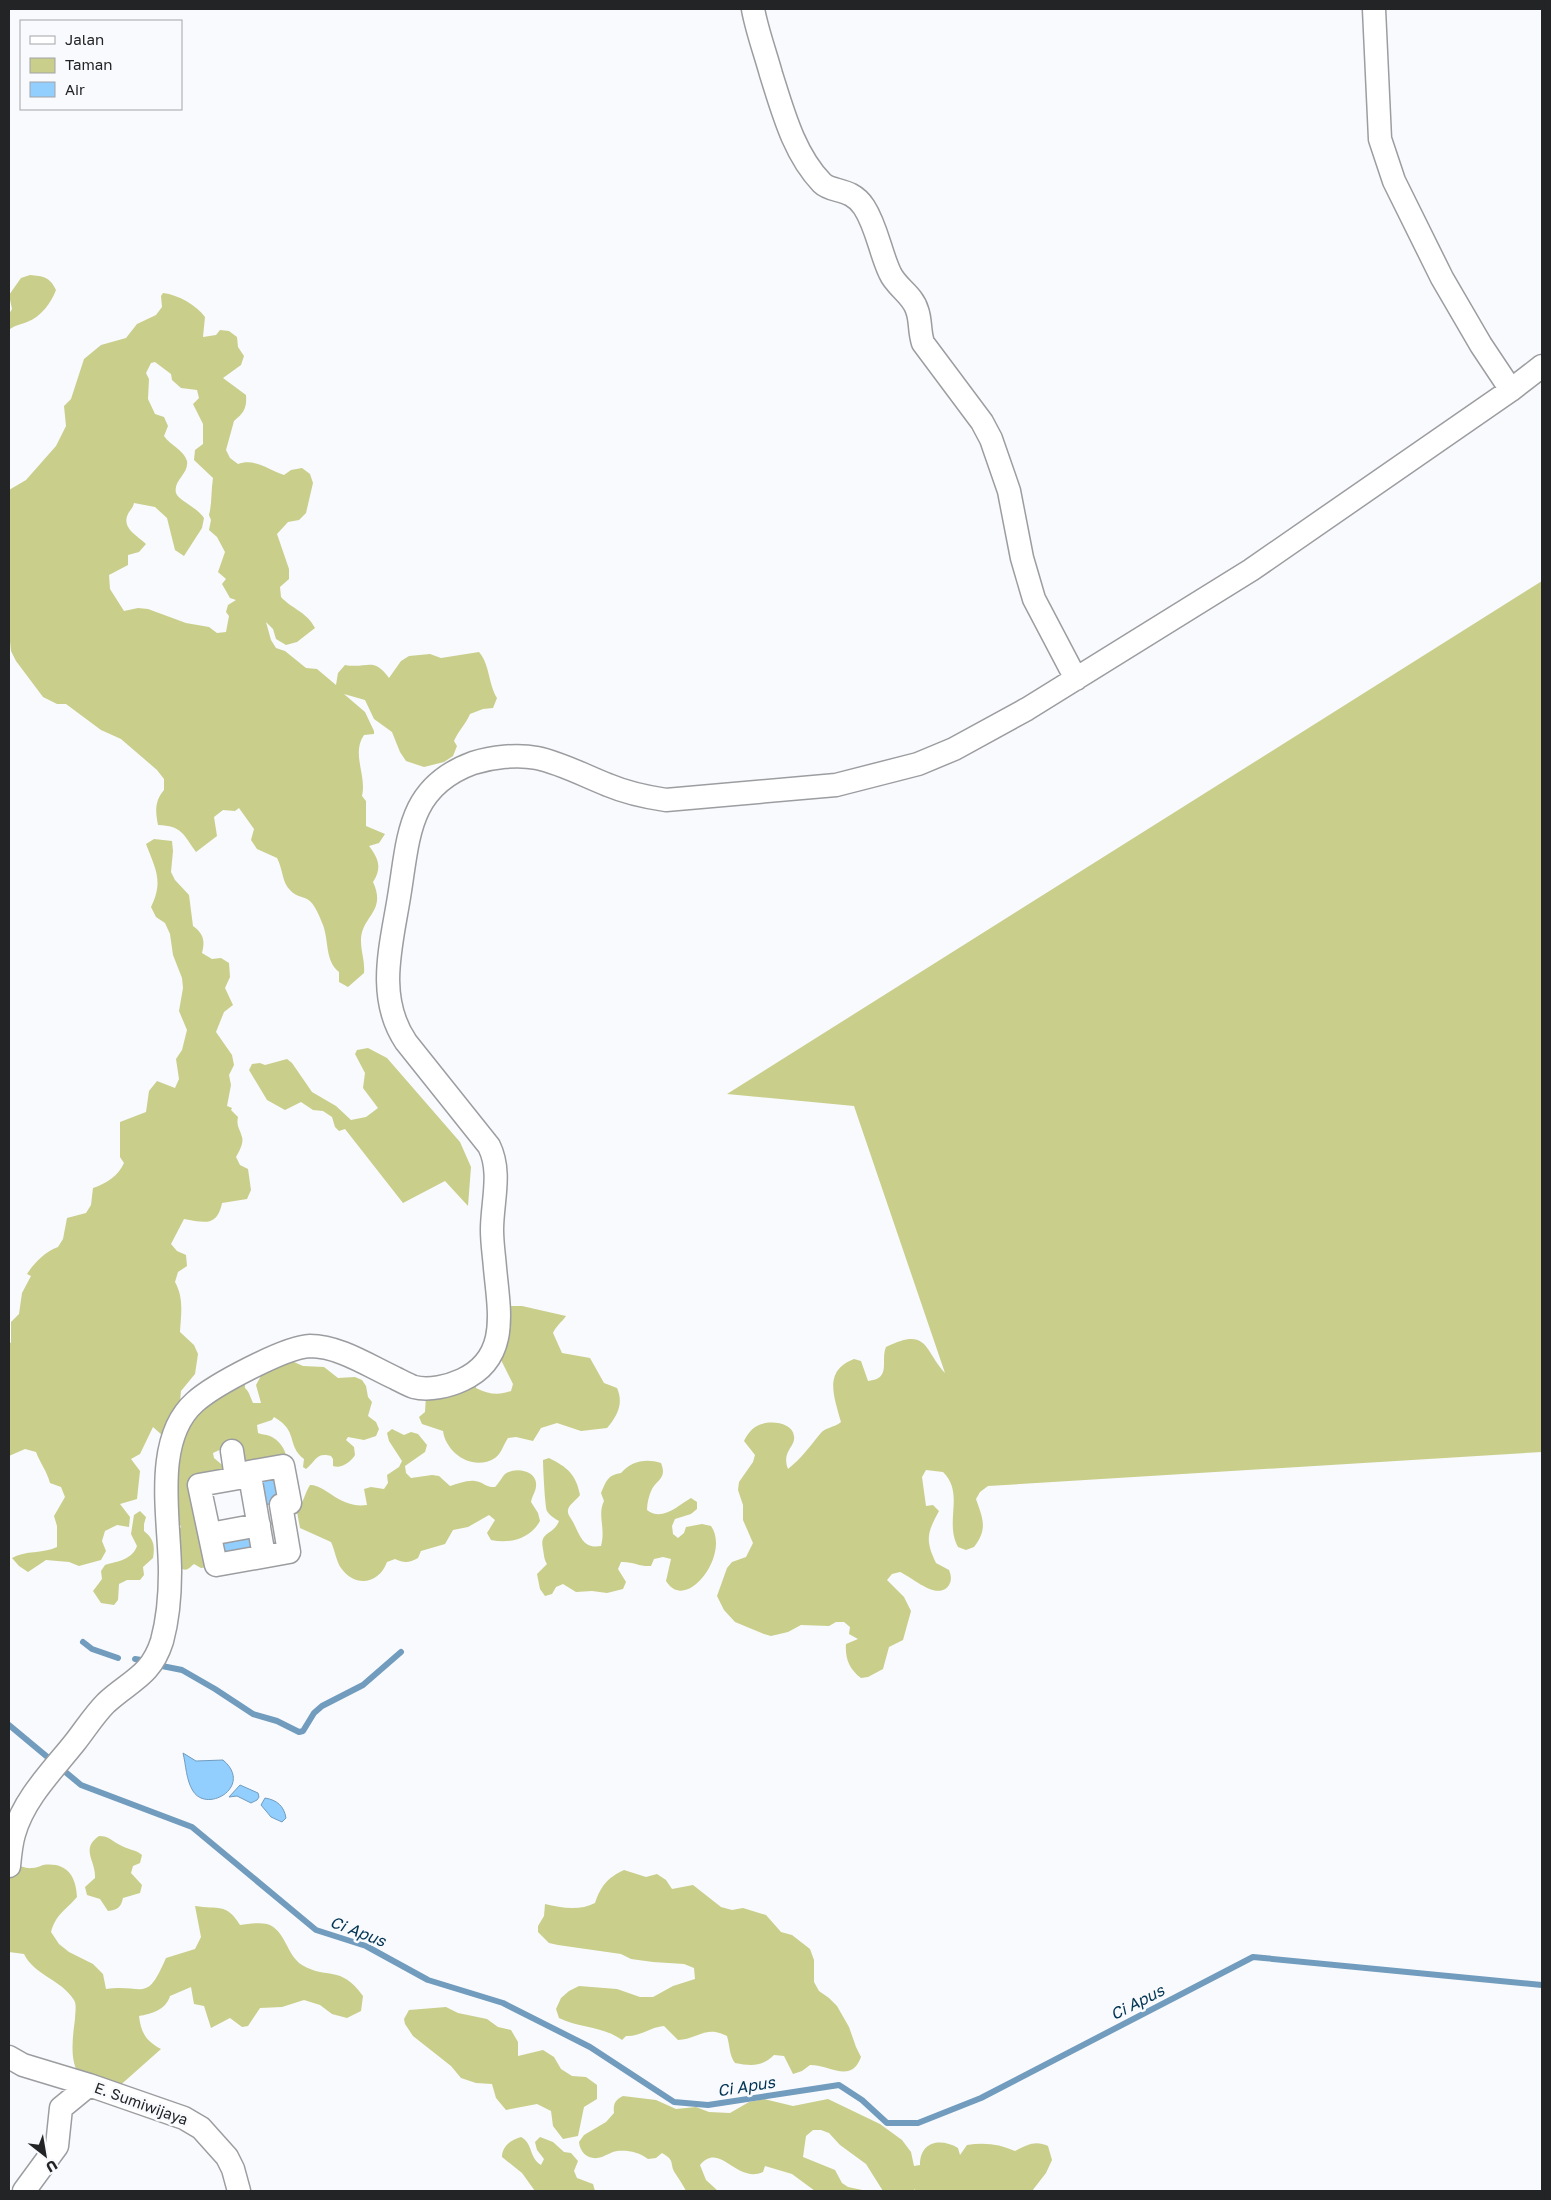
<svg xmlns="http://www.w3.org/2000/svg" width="1551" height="2200" viewBox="0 0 1551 2200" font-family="'Golos Text',sans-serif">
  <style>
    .green { fill: #c9ce8a; fill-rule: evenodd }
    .water { fill: #92cfff; stroke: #719cbe }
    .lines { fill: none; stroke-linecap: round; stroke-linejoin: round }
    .stream { stroke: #719cbe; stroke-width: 6 }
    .minor-casing { stroke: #9c9da0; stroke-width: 25 }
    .minor { stroke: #fff; stroke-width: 22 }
    .labels { text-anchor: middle; stroke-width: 5; stroke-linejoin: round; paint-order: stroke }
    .street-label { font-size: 15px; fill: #232425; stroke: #f9fafd }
    .water-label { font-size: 16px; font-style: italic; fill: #033554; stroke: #f9fafd }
  </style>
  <rect width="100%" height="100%" fill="#f9fafd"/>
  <path class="green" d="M 30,275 C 43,276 50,277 56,290 C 51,303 41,317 27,322 C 20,325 15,325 9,330 L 9,314 L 12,309 L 9,295 L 21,278 Z
    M 163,293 C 179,295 196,305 205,317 L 203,337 L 216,335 L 220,330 L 229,331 L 237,337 L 238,347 L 244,356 L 241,365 L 223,378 L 246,395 C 247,408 244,413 234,421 L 226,450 L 230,458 L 238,464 C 255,458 268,470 284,475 L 291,470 L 302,468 L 310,474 L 313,483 L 306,513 L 299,520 L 288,522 L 277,534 L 289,569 L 289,579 L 280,587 L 281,597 C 292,609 307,612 315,628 L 297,642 L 286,645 L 276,639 L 273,629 L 266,622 L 271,640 L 276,648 L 285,651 L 306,668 L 317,669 L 336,685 L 338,673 L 345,665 C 368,669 373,656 389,678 L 401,661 L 409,656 L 430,654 L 441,658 L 479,652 C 490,665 488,683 497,698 L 493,708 L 483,709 L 470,714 C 466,724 458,731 454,741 L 457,746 L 453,756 L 444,762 L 424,767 L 406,761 L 400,752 L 392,732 L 374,719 L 365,700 L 344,694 L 365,712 L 374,731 L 374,734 L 364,735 C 351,754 367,775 362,796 L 366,801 L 366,826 L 385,834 L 379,843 L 369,846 C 379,859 382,868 373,882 C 387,912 361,916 361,941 C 361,952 365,961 364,973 L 348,987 L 339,982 L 339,972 C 325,961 329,941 323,925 C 320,918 315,903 307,899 C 301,896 295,896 290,890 C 282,883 283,869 277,858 L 257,849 L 251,840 L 254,829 L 239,808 L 235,811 L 223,810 L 214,817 L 217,836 L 196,852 C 183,834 182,826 158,825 C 155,810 155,801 164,790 L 164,779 L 157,770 L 121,739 L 101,730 L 66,704 L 57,704 L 43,697 L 16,661 L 11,651 L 9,632 L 9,490 L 26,480 L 56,446 L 66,426 L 64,406 L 71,399 L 84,359 L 101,345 L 126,338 L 137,324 L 156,315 L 162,307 L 161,296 ZM 155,362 L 171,374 L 172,380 L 181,388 L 197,390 L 199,398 L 193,404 L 203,424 L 203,444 L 195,450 L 194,460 L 213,478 C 211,491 212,504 209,515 L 211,520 L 209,530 L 217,537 L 225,552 L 218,572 L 226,579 L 222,584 L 230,598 L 236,600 L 228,605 L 226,612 L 229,616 L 226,632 L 217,633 L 209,627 L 186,623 L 148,609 L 138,608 L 124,611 L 110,589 L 109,575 L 128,565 L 128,555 L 139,552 L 146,544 C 138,536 121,528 128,514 C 130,510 133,508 134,503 L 155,507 L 167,518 L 175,550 L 184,556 L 202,528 L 204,518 C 197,507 179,501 176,493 C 173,480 189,474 187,461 C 184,450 170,445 164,436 L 168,426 L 164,417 L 155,414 L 148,399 L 149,379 L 146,373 L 151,363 Z
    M 1542,581 L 1542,1452 L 988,1486 L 980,1492 L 976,1499 C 983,1519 988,1529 974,1547 L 966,1550 L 958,1547 C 944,1521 965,1494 943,1472 L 926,1470 L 922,1477 L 926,1506 L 933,1505 L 939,1511 C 927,1533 925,1540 936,1563 L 949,1570 C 951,1575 952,1580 949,1585 C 938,1602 912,1577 900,1572 L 892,1574 L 887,1580 L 904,1597 L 911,1611 L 903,1640 L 889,1647 L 883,1669 L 868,1677 L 861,1678 C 849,1669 845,1658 846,1644 L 858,1639 L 849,1634 L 850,1627 L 844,1622 L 836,1622 L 829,1626 L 801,1625 L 788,1632 L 771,1636 L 764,1634 L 735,1622 L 724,1610 L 717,1596 L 727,1568 L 732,1562 L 746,1557 L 753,1543 L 743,1520 L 743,1505 L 738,1490 L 739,1482 L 753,1462 L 755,1455 L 744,1441 C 747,1435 751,1429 757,1426 C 767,1420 792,1421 794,1436 C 796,1447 781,1451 788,1469 C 801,1459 810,1446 820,1434 C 825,1427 834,1428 841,1422 C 834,1396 823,1371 854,1359 L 861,1361 L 868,1381 C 892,1379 880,1361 886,1347 C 928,1326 924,1350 945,1373 L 854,1106 L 727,1094 Z
    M 154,839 L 172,841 L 173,851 L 171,872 L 175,880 L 189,895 L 193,926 C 204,934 205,941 202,953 L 212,959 L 221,958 L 229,963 L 230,977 L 225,988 L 233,1005 L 224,1012 L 216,1032 L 232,1055 L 234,1065 L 229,1075 L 231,1085 L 227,1106 L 232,1108 L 231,1110 L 238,1117 C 236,1126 240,1129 242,1137 C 244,1143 239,1152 236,1157 L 240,1165 L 248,1169 L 251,1190 L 247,1199 L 222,1203 C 217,1228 203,1222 184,1219 L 171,1244 L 177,1251 L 186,1255 L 187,1266 L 178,1272 L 175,1282 C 184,1298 181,1314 180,1332 L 194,1345 L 198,1354 L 195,1374 L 181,1391 L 180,1402 L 173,1411 L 245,1376 L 245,1388 C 250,1393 250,1397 253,1403 L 261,1403 L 256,1385 L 262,1374 L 278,1361 L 294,1362 L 303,1366 L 324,1367 L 338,1378 L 355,1377 L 362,1380 L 366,1386 L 368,1397 L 372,1402 L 368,1416 L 376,1422 L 379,1429 L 376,1436 L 364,1440 L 348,1437 L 346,1440 L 354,1447 L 355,1455 C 351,1462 341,1469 333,1466 L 333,1459 L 331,1456 C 316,1452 316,1461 306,1469 L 303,1467 L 304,1459 C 286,1445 299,1431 274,1417 L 272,1420 L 257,1425 L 258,1433 C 262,1435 265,1434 270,1436 C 279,1440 285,1448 287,1459 L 249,1471 L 224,1448 L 213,1453 L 214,1458 L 227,1469 L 213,1483 L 208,1567 L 201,1568 L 194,1564 C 189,1568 187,1572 180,1568 L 179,1526 L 181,1528 L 181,1526 L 175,1521 L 163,1436 L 153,1427 L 140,1454 L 131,1459 L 140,1471 L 137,1499 L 120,1504 L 130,1517 L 129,1527 L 117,1525 L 105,1531 L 102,1541 L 106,1551 L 101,1560 L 79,1566 L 69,1562 L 46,1560 L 28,1572 L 19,1566 L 12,1558 C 26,1550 42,1554 57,1547 L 57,1526 L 54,1516 L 65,1497 L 61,1487 L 50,1483 C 47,1471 40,1463 36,1452 L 25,1449 L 9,1456 L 9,1342 L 11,1343 L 11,1322 L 19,1314 L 22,1293 L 31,1276 L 27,1274 C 34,1263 46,1251 58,1247 L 63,1239 L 67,1218 L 86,1213 L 91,1205 L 93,1188 C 106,1184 119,1175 124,1163 L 120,1157 L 120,1122 L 146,1112 L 149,1091 L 157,1081 L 175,1088 L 179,1079 L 176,1059 L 182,1050 L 187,1030 L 179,1011 L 183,988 L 182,978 L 173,955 L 170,934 L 165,923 L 156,917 L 151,907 C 164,881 155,868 146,844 Z
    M 368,1048 L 387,1058 L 460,1142 L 471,1167 L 468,1206 L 445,1181 L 403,1203 L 345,1129 L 339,1131 L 335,1127 L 332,1117 L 323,1111 L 313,1110 L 301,1102 L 285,1110 L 267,1100 L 249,1070 L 252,1064 L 260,1063 L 265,1065 L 287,1059 L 292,1063 L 312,1092 L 336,1106 L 351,1120 L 366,1117 L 378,1108 L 363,1088 L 365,1073 L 355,1054 L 357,1050 Z
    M 508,1306 L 522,1306 L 566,1316 C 561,1323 556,1326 553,1333 L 562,1353 L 590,1358 L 604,1383 L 617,1388 C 624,1404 617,1416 607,1428 L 581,1431 L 557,1423 L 541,1428 L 533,1441 L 516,1437 L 508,1438 C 503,1445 502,1453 495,1458 C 473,1472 446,1453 443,1431 L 422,1424 L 419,1417 L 425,1412 L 426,1396 L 475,1380 L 476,1388 C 488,1394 498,1396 511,1391 L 513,1384 L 498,1354 Z
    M 392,1429 L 404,1435 L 411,1432 L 418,1434 L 427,1445 L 425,1452 L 405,1466 L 406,1473 L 411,1478 L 432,1475 L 439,1476 L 450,1486 C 458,1484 466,1480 475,1481 C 483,1482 487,1488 495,1487 C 499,1483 502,1477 505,1474 C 516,1466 538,1471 536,1486 C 536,1491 532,1496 531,1502 L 538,1513 L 540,1521 C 530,1539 510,1544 491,1540 L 487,1533 L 495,1520 L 489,1515 L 468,1527 L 453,1530 L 445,1544 L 421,1551 L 418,1558 C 409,1563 404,1563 395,1559 L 387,1562 C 379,1584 355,1588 341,1568 C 336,1561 335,1550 331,1542 L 300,1528 L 297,1512 C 303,1503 305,1493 310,1485 C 325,1484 340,1509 367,1505 L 364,1489 L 371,1487 L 384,1489 L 388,1483 L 387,1475 L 399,1467 L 402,1461 L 389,1441 L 387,1433 Z
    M 549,1458 C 567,1467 576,1474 580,1495 C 577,1500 569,1504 568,1510 C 567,1515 572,1519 574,1524 C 581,1538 584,1549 601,1546 C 606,1528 597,1515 604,1501 L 601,1493 C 606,1482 607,1475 621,1473 C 631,1461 646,1458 661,1463 C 667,1478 658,1479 652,1489 C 649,1495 647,1503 647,1510 C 662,1522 677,1506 691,1498 L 697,1502 L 697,1509 L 691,1514 L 675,1519 L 672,1526 L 673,1534 L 678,1538 L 684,1533 L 686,1527 L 702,1524 L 711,1526 C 731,1554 686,1614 666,1581 L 671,1559 L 663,1557 L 654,1559 L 651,1566 C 640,1567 632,1561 621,1562 L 618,1569 L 626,1582 L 623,1589 L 607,1593 L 592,1591 L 576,1592 L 563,1584 L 556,1587 L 552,1594 L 545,1596 L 540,1589 L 537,1574 L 547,1564 C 544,1559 544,1555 543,1549 C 539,1531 553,1536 559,1521 C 554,1518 550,1516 547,1511 C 545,1508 543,1466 543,1460 Z
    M 140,1511 L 146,1517 L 144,1524 L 144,1531 C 154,1539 155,1546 153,1558 L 143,1567 L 144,1575 L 140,1580 L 127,1580 L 119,1584 L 118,1600 L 114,1605 L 101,1603 L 93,1591 L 102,1579 L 101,1571 L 105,1565 C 118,1561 132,1560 137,1546 L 131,1534 L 134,1515 Z
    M 9,1826 L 13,1864 C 19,1865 26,1869 32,1868 C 36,1868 40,1866 43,1865 C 67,1862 76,1876 77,1897 C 65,1911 56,1914 51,1932 L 59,1944 L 69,1952 L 93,1964 L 103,1974 L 106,1989 C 145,1984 146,2004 166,1958 L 195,1949 L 201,1937 L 195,1906 C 218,1910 226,1902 240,1925 C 248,1924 259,1922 267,1924 C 286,1930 286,1955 302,1965 C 327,1980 340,1964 363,1996 L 361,2011 L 347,2018 L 332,2014 L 320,2005 L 304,2000 L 282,2007 L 260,2008 L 248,2026 L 242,2027 L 230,2018 L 211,2028 L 204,2006 L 194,2004 L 191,1987 L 170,1996 C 166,2010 151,2014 139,2016 C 141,2033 146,2041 161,2049 L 116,2089 C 107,2086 94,2085 86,2080 C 67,2070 73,2036 75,2019 C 75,2013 77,2005 74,2000 C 62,1980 34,1975 24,1954 L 9,1952 Z
    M 99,1836 C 109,1836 112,1841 120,1845 C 128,1850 135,1849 142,1855 L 140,1863 L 133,1866 L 131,1873 L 142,1885 L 140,1893 L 123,1898 C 121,1907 118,1910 108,1911 L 100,1899 L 87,1895 L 85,1887 L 95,1878 C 96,1861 80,1849 99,1836 Z
    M 624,1870 L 646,1877 L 657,1874 L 666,1880 L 672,1889 L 693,1885 L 721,1907 L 732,1910 L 743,1908 L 766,1915 L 781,1932 L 792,1935 L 810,1949 L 814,1960 L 814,1982 L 819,1991 L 829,1998 L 837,2006 L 849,2027 L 856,2047 L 861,2057 C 851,2084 831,2065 810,2065 L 802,2071 L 793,2074 L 784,2056 L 774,2055 C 762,2067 751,2066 735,2063 C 729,2055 730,2046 727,2036 C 705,2025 698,2039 678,2040 L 664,2026 C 650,2027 640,2037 626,2036 L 622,2040 C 603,2026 579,2028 559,2018 L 556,2009 L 561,1998 L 569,1991 L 579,1986 L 617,1989 L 640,1997 L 653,1997 L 673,1986 L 695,1979 L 694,1968 L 684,1964 L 653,1962 L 631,1959 L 621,1954 L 558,1945 L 549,1943 L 538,1932 L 538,1926 L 544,1916 L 545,1904 C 561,1908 580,1911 595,1903 C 601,1886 607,1878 624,1870 Z
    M 446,2007 L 458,2013 L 487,2019 L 498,2027 L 511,2030 L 518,2042 L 518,2056 L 543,2050 L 554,2057 L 561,2069 L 572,2076 L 586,2077 L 597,2085 L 597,2099 L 584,2107 L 578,2136 L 563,2139 L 553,2126 L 551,2111 L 537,2104 L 506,2110 L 496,2098 L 492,2084 L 476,2083 L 461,2078 L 451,2066 L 413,2036 L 405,2024 L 404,2019 L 409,2010 Z
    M 623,2096 L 656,2100 L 676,2109 L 696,2107 L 709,2112 L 730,2113 L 749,2102 L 764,2099 L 793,2106 L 828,2099 L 880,2124 L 902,2140 L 911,2152 L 914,2166 L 920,2165 C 920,2141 941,2138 958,2148 L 960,2155 L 967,2145 C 984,2142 1000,2144 1015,2151 C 1027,2145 1035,2140 1048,2146 L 1052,2160 L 1046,2173 L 1032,2191 L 915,2191 L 915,2189 L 913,2191 L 883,2191 L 866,2164 L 840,2145 L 829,2133 L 821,2130 L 813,2130 L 806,2136 L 803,2157 L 835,2170 L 842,2183 L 848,2187 L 867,2191 L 815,2191 L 792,2174 L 765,2166 L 763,2172 C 736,2184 720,2141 700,2165 L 706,2180 L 718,2191 L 686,2191 C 683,2185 679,2179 675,2173 C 669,2163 676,2161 662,2153 L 656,2158 L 648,2159 C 639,2152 628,2150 617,2151 C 611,2152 607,2155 602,2157 C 590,2161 580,2154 579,2142 L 584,2135 L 606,2122 L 614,2113 C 613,2104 615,2100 623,2096 Z
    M 521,2137 C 533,2143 529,2158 541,2165 L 544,2159 L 537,2150 L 535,2142 L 540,2137 L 553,2142 L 564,2152 L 571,2153 L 578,2161 L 574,2171 L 577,2178 L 593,2184 L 595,2191 L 535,2191 L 522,2173 L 502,2157 C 502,2146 511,2140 521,2137 Z"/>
  <path class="water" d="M 280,1469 L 285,1501 L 259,1506 L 254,1473 Z
    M 253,1528 L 258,1554 L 220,1561 L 215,1535 Z
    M 183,1753 L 196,1761 L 223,1760 C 254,1786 207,1814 193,1791 C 186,1780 186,1765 183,1753 Z
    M 240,1785 L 258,1793 L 259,1797 L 257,1800 L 251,1803 L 237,1796 L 229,1797 Z
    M 265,1798 C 277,1800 284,1806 286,1818 L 282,1822 L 271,1817 L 261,1805 Z"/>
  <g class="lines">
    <path class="stream" d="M 83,1642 L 92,1649 L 118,1658
      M 135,1659 L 147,1661
      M 157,1665 L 182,1670 L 215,1689 L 253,1714 L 277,1721 L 299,1732 L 303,1731 L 314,1713 L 322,1706 L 363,1685 L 401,1652
      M 9,1725 L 81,1785 L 192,1827 L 316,1930 L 366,1946 L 428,1980 L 503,2003 L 590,2047 L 674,2102 L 708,2105 L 839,2085 L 862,2100 L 887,2123 L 918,2123 L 981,2098 L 1253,1957 L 1542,1985"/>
    <defs>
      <path id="minor" d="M 753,9 C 757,31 765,52 771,74 C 783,112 794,154 822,183 C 832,193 851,187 864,207 C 877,227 880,252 890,273 C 896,287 913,295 917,310 C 921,320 919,331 923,343 L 982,422 L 991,439 L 1009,491 L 1022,558 L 1034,599 L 1076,679
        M 1374,9 L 1380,139 L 1394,181 L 1442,278 L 1481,345 L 1511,390
        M 232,1451 L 236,1478
        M 250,1476 L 199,1485 L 216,1565 L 289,1552 L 281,1505 L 290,1503 L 283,1466 L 249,1472 L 250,1476 L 264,1556
        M 210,1534 L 259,1525
        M 9,1866 C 10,1855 11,1844 14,1834 C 24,1798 54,1769 76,1741 C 86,1728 95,1714 106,1703 C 131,1680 151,1676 162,1641 C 168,1619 170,1594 170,1572 C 170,1520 152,1440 195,1402 C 214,1385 285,1347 310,1346 C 339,1346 369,1366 395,1378 C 401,1381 408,1385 414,1387 C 429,1391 449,1386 462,1380 C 510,1358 499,1311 495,1268 C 494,1255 492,1243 492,1230 C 492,1202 502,1172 489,1146 L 406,1042 C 377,999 390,950 398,903 C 409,841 405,788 473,763 C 492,757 517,754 537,758 C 561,763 585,776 608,785 C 627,793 646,797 666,800 L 836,785 L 918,764 L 954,749 L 1027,709 L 1251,570 L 1511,390 L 1542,366
        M 9,2057 L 23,2065 L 89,2085 L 184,2118 L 201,2128 L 227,2157 L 233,2169 L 239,2191
        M 24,2191 L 57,2146 L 61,2108 L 89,2085"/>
    </defs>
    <use href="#minor" class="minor-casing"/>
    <use href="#minor" class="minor"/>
  </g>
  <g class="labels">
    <g class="street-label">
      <text transform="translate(141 2104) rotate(20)" y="5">E. Sumiwijaya</text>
    </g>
    <g class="water-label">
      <text transform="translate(358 1931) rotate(21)" y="6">Ci Apus</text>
      <text transform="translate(1137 2002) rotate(-27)" y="6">Ci Apus</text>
      <text transform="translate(746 2086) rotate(-9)" y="6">Ci Apus</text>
    </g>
  </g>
  <rect width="1551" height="2200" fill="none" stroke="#232425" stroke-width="20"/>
  <rect x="20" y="20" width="162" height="90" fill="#f9fafd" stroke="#a3a4a7"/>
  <rect x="30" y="36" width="25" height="8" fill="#ffffff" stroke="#a3a4a7"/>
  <text x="65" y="45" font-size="15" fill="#232425">Jalan</text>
  <rect x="30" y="58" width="25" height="15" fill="#c9ce8a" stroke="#a3a4a7"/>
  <text x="65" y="70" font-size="15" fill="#232425">Taman</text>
  <rect x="30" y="82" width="25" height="15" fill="#92cfff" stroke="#a3a4a7"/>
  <text x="65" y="95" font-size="15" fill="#232425">Air</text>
  <g transform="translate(45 2155) rotate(149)" stroke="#f9fafd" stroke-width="4" paint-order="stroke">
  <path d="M0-4L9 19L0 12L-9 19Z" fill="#232425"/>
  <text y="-8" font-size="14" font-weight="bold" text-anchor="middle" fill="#232425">U</text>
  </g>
</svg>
